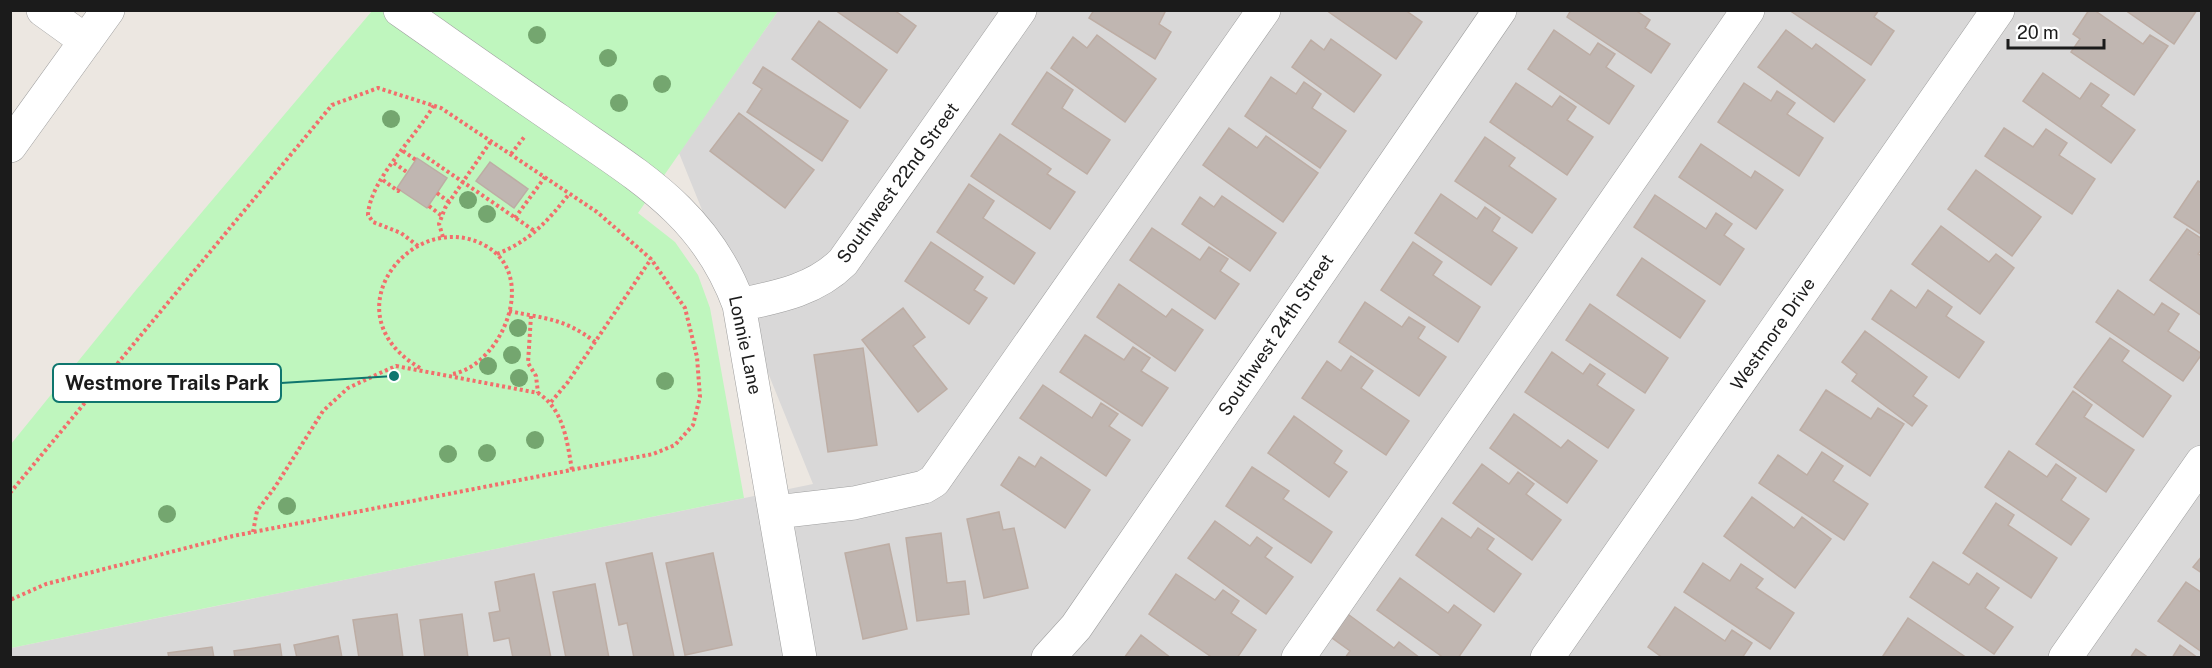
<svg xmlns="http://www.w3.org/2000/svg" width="2212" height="668" viewBox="0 0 2212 668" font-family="'Public Sans',sans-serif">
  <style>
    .residential { fill: #d9d8d8 }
    .park { fill: #bff6be }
    .building { fill: #c0b6b1; stroke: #bdada4; stroke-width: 1.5 }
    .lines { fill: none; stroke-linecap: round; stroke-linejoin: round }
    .minor-casing { stroke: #9f9f9f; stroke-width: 34 }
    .path { stroke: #f26e6c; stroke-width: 4; stroke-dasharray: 3 3; stroke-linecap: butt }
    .minor { stroke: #fff; stroke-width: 33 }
    .tree { fill: #74a66f }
    .labels { text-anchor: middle; stroke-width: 4.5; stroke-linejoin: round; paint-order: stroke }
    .street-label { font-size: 18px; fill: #1b1b1b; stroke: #fff }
    .leader { fill: none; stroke: #0f766e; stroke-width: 2 }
    .callout-dot { fill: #0f766e; stroke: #fff; stroke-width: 2 }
    .callout { fill: #fff; stroke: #0f766e; stroke-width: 2 }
    .callout-label { font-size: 20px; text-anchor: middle; font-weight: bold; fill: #1b1b1b }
  </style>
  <rect width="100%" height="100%" fill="#ece7e1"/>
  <path class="residential" d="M 778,11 L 2201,11 L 2201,657 L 11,658 L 11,648 L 813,484 L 679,153 Z"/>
  <path class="park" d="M 372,11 L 778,11 L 638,213 L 675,242 L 698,275 L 710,308 L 744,498 L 11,648 L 11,444 L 136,290 Z"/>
  <path class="building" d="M 835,10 L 894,10 L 916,26 L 897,53 Z
    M 1094,10 L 1166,10 L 1159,24 L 1171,32 L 1155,59 L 1089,18 Z
    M 1326,10 L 1405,10 L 1422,22 L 1396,59 Z
    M 1571,10 L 1635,10 L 1650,20 L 1645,28 L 1670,44 L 1651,73 L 1567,17 Z
    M 1789,10 L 1879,10 L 1874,17 L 1894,31 L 1871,65 Z
    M 2089,10 L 2094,10 L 2143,44 L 2150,35 L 2168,46 L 2134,95 L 2071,52 L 2080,39 L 2073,34 Z
    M 2125,10 L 2197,10 L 2174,44 Z
    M 819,21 L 887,70 L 860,108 L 792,59 Z
    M 1554,30 L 1590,55 L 1598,43 L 1615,54 L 1606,67 L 1634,86 L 1609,124 L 1528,69 Z
    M 1786,30 L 1812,49 L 1816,44 L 1865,80 L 1834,122 L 1758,67 Z
    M 1097,35 L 1156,79 L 1125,122 L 1051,68 L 1073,37 L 1087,48 Z
    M 1331,39 L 1381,75 L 1354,112 L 1292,67 L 1311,40 L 1324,50 Z
    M 763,67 L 848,121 L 822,161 L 747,112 L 762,89 L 753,83 Z
    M 1047,72 L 1073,90 L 1062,108 L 1110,140 L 1087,174 L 1012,124 Z
    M 2043,73 L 2080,99 L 2091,83 L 2109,95 L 2101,106 L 2135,130 L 2111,163 L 2023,101 Z
    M 1271,77 L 1296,94 L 1304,82 L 1321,94 L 1312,108 L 1346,131 L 1320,168 L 1245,116 Z
    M 1516,83 L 1552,107 L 1560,96 L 1576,107 L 1567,120 L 1593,137 L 1567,175 L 1490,122 Z
    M 1744,83 L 1771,101 L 1777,91 L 1795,103 L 1787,114 L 1823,138 L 1799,176 L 1718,122 Z
    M 739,113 L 814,170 L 785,208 L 710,151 Z
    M 1229,128 L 1257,148 L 1266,136 L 1318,173 L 1283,222 L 1203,165 Z
    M 2004,128 L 2033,147 L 2046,129 L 2067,143 L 2059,155 L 2095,179 L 2072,214 L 1985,156 Z
    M 1000,134 L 1051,169 L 1047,174 L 1075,192 L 1050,229 L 971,176 Z
    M 1485,137 L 1515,158 L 1509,166 L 1556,199 L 1532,233 L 1455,181 Z
    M 1701,144 L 1751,178 L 1755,171 L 1783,190 L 1756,229 L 1679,177 Z
    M 417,158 L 447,178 L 427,208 L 397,188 Z
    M 490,162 L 528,189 L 514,208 L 476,181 Z
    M 1976,170 L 2041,217 L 2012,256 L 1948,209 Z
    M 2198,181 L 2202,183 L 2202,235 L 2174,217 Z
    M 969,184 L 994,201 L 983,218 L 1035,253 L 1014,284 L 937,232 Z
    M 1441,194 L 1477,219 L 1485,207 L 1500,218 L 1492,231 L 1517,248 L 1491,285 L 1415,233 Z
    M 1655,195 L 1706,229 L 1716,213 L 1732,224 L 1724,235 L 1744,249 L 1720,285 L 1634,227 Z
    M 1222,196 L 1276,233 L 1250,271 L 1182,224 L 1200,197 L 1214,207 Z
    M 1941,226 L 1989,262 L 1996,254 L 2014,268 L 1980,314 L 1912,264 Z
    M 1152,228 L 1200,260 L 1209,247 L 1228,259 L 1220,271 L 1239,284 L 1215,319 L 1130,260 Z
    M 2187,229 L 2202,239 L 2202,249 L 2198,254 L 2202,256 L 2202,316 L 2150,280 Z
    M 931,242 L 983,277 L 974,290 L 987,298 L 969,324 L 905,281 Z
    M 1413,242 L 1442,262 L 1433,275 L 1480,307 L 1458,342 L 1381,290 Z
    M 1642,258 L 1705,301 L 1680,338 L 1617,295 Z
    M 1119,284 L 1166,317 L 1172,309 L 1203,330 L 1175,371 L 1097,317 Z
    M 1891,290 L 1916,308 L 1928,290 L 1952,307 L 1946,316 L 1984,342 L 1959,378 L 1872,319 Z
    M 2118,290 L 2154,315 L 2162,303 L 2179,314 L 2168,331 L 2202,354 L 2183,381 L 2096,322 Z
    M 1365,302 L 1402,327 L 1409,317 L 1425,327 L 1418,338 L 1446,357 L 1419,396 L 1339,342 Z
    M 1590,304 L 1668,358 L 1645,393 L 1566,340 Z
    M 903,308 L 925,337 L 913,346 L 947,389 L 918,412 L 862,340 Z
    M 1865,331 L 1927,377 L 1913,396 L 1927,406 L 1912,426 L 1852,381 L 1857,374 L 1842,362 Z
    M 1085,335 L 1124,360 L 1133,347 L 1150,358 L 1141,371 L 1168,388 L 1142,426 L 1060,372 Z
    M 2110,338 L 2129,351 L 2122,361 L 2171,396 L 2143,437 L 2074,387 Z
    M 863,348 L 877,445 L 828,452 L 814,355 Z
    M 1552,352 L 1583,374 L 1590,364 L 1605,374 L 1597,385 L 1634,410 L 1608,448 L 1525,392 Z
    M 1351,356 L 1373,371 L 1361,388 L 1409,421 L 1386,455 L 1302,398 L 1327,361 L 1341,371 Z
    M 1043,385 L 1092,418 L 1101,403 L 1118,414 L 1109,426 L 1130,440 L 1106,476 L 1020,418 Z
    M 1826,390 L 1871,419 L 1878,408 L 1904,424 L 1870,476 L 1800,430 Z
    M 2073,391 L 2092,405 L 2084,417 L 2134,450 L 2106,492 L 2036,444 Z
    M 1514,414 L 1561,448 L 1568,440 L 1597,461 L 1567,503 L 1490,448 Z
    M 1294,416 L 1342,451 L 1334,463 L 1347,472 L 1329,497 L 1268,453 Z
    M 2009,451 L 2047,477 L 2056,464 L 2076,478 L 2061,500 L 2089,519 L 2071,545 L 1985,487 Z
    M 1822,452 L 1843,466 L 1833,481 L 1868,504 L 1844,540 L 1759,483 L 1778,455 L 1807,475 Z
    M 1019,457 L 1035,467 L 1041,457 L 1090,490 L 1065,528 L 1001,485 Z
    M 1482,464 L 1509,484 L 1518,472 L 1534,484 L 1526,494 L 1561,520 L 1532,560 L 1453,503 Z
    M 1252,467 L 1289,491 L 1283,499 L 1332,532 L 1311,563 L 1226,506 Z
    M 1752,497 L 1794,528 L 1802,517 L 1831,539 L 1795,588 L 1724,536 Z
    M 1996,503 L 2014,515 L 2008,525 L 2057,558 L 2031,598 L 1963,553 Z
    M 999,512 L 1003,530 L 1014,528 L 1028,588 L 984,598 L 967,519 Z
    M 1442,518 L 1471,538 L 1478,528 L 1494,539 L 1487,549 L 1521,574 L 1494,612 L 1416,555 Z
    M 1215,521 L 1250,546 L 1257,537 L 1272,548 L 1265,557 L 1293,577 L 1266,614 L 1188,558 Z
    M 941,533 L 947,583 L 965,581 L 969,614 L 917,621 L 906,538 Z
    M 889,544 L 907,629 L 863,639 L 845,553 Z
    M 652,553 L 674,657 L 634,658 L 627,623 L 619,625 L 606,563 Z
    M 713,553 L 732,645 L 685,655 L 666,563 Z
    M 2202,556 L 2202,573 L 2193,567 Z
    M 1933,562 L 1969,585 L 1977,573 L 1999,588 L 1985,608 L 2013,627 L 1994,654 L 1910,597 Z
    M 1703,563 L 1730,581 L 1741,564 L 1763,579 L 1756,588 L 1794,613 L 1770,649 L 1684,592 Z
    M 534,574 L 551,658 L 513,658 L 509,638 L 494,641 L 489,613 L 500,611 L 495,582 Z
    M 1176,574 L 1215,600 L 1223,590 L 1239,601 L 1231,613 L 1256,630 L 1237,658 L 1213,658 L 1149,614 Z
    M 1400,578 L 1448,613 L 1454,605 L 1481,625 L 1458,658 L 1444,658 L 1377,610 Z
    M 2186,582 L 2202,593 L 2202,652 L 2158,621 Z
    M 595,584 L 609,658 L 566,658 L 553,592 Z
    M 1675,607 L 1725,641 L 1732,630 L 1752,643 L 1742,658 L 1663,658 L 1648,647 Z
    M 1345,612 L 1394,648 L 1399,642 L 1420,658 L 1345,658 L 1350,651 L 1328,635 Z
    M 397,614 L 403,658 L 359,658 L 353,620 Z
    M 462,614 L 468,658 L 425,658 L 420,620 Z
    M 1908,618 L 1967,658 L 1885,658 L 1883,656 Z
    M 1141,635 L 1171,658 L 1124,658 Z
    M 338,636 L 342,658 L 297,658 L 294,645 Z
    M 280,644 L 282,658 L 235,658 L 234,651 Z
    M 2180,645 L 2198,658 L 2172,658 Z
    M 212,647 L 214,658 L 169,658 L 168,653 Z
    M 2136,649 L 2149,658 L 2130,658 Z"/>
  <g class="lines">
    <defs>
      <path id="minor" d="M 43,10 L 86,41
        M 400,10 C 453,47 505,84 558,120 C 636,175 705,211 739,305 L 800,658
        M 10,146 L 108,10
        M 739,305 C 777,297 815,290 843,262 L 1020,10
        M 776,512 L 854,503 L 924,487 L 934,481 L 1264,10
        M 1048,658 L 1076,627 L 1500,10
        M 1298,658 L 1748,10
        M 1547,658 L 1998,10
        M 2065,658 L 2202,462"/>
    </defs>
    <use href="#minor" class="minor-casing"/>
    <path class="path" d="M 403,151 L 416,160
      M 422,154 L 536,232
      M 511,154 L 525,136
      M 394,163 L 408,173
      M 383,180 L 398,191 L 399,189
      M 437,193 L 449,202
      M 429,206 L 442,216
      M 515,218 L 545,177
      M 443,237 L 439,224 L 445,208 L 491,141
      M 418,246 L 401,233 L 373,222 L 368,215 C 370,179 416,137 434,105
      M 497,254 C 530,241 548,221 569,194
      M 509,311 C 546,319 564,318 595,342
      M 531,316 L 528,363 L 536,376 L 538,393
      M 420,368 C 326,313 414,205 486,246 C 539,276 502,364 453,374
      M 551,402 L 568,382 L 651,259
      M 10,493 L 332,105 L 378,88 L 441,108 L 597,212 L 651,259 L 685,308 L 697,357 L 700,397 L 693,425 L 675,445 L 653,454 L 233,536 L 46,584 L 10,600
      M 253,532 L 257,511 L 275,487 L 323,411 L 348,388 L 380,373 L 396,366 L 538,393 C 564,410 567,441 572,470"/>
    <use href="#minor" class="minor"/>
  </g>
  <g class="tree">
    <circle cx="537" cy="35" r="9"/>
    <circle cx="608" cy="58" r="9"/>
    <circle cx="662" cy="84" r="9"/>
    <circle cx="619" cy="103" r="9"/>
    <circle cx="391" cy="119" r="9"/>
    <circle cx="468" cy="200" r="9"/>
    <circle cx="487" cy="214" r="9"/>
    <circle cx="518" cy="328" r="9"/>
    <circle cx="512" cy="355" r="9"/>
    <circle cx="488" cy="366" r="9"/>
    <circle cx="519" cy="378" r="9"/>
    <circle cx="665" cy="381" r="9"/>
    <circle cx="535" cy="440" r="9"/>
    <circle cx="487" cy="453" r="9"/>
    <circle cx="448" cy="454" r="9"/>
    <circle cx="287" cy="506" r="9"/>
    <circle cx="167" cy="514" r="9"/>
  </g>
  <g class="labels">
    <g class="street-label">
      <text transform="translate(898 183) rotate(-54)" y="6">Southwest 22nd Street</text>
      <text transform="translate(1773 334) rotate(-55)" y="6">Westmore Drive</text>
      <text transform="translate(1276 335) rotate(-56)" y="6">Southwest 24th Street</text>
      <text transform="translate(745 345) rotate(78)" y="6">Lonnie Lane</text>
    </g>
  </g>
  <path class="leader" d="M394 376L281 383"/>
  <circle class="callout-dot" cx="394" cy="376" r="6"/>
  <rect class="callout" x="53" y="364" width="228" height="38" rx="6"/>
  <g class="callout-label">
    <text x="167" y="390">Westmore Trails Park</text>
  </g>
  <rect width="2212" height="668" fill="none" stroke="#1b1b1b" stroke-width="24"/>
  <path d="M2008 39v9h96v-9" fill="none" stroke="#1b1b1b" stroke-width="3"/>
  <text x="2017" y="39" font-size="18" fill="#1b1b1b" stroke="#ffffff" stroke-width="4.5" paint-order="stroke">20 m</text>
</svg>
